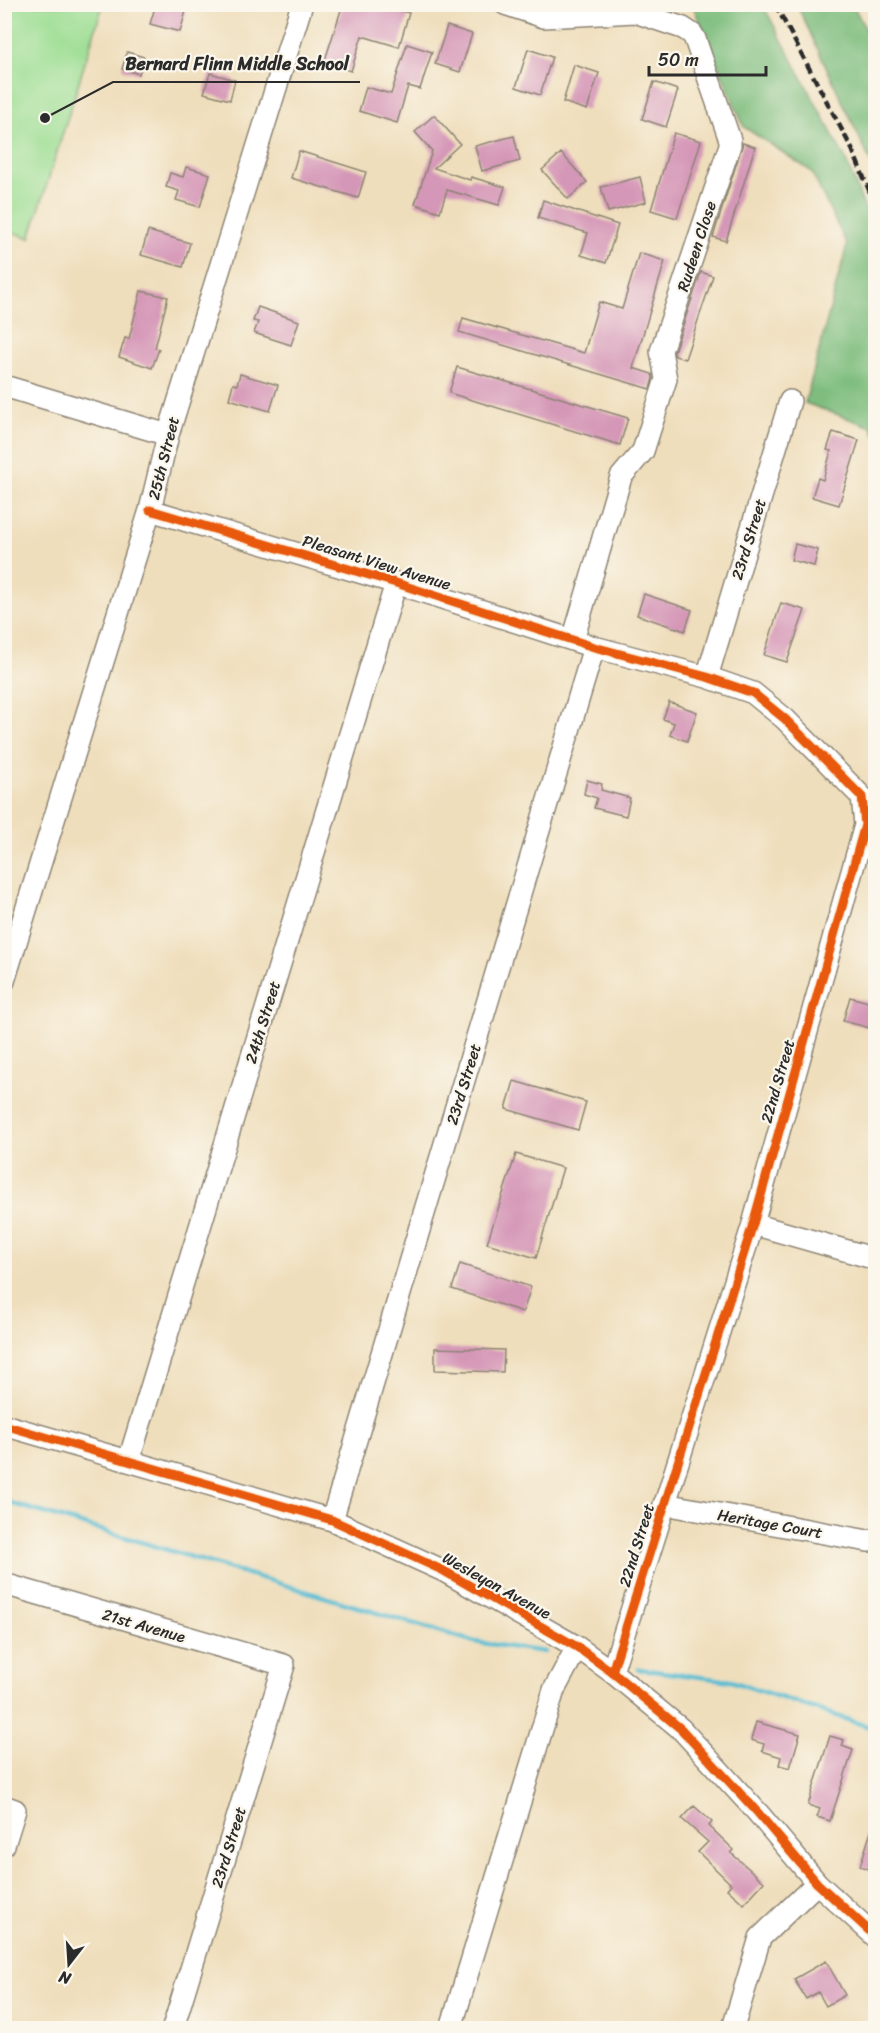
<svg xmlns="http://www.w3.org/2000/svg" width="880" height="2033" viewBox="0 0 880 2033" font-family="Sriracha,sans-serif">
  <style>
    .green { fill: #9ede94; stroke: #648460; stroke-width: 1.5 }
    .forest { fill: #7ebd7e; stroke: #547454; stroke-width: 1.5 }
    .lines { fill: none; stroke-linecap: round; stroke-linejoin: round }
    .stream { stroke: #54bcd2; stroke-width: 4.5 }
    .building { fill: #d597b7 }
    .minor-casing { stroke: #8d8474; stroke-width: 24 }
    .minor { stroke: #fff; stroke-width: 21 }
    .rail { stroke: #2b2b2b; stroke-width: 4.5; stroke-dasharray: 9 4.5; stroke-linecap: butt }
    .cycleway-casing { stroke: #fbf7ec; stroke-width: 13 }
    .cycleway { stroke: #e8590c; stroke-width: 9 }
    .labels { text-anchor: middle; stroke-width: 4.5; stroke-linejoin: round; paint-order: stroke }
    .street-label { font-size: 16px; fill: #2b2b2b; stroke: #fbf7ec }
    .leader { fill: none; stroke: #2b2b2b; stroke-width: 2 }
    .callout-dot { fill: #2b2b2b; stroke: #fbf7ec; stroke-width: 2 }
    .callout-label { font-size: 18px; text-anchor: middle; font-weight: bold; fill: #2b2b2b; stroke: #fbf7ec; stroke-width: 4.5; stroke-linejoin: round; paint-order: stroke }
  </style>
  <rect width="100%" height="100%" fill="#fbf7ec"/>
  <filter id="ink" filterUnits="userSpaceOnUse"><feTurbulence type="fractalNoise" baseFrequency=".0167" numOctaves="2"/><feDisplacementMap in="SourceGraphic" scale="12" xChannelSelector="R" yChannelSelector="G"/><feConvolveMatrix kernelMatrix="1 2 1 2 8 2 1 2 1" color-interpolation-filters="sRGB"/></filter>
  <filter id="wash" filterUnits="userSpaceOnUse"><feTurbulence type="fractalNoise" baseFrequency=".008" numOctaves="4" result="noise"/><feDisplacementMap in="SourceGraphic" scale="24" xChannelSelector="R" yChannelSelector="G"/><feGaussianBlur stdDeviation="1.35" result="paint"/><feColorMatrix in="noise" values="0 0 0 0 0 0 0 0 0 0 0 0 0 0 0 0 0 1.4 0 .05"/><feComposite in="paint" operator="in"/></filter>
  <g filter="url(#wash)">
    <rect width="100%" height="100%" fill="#efdebc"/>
    <path class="green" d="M 4,5 L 103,5 L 30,238 L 5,230 Z"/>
    <path class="forest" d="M 690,5 L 763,5 L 845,158 L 875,234 L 875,435 L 872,427 L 805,403 L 847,245 L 811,171 L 744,127 L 693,6 Z
      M 797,5 L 853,5 L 875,48 L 875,171 Z"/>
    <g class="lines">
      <path class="stream" d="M 4,1501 L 475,1642 L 545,1652
        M 639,1669 L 731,1681 L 876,1729"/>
    </g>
    <g id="blocks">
      <path class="building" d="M 156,4 L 164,4 L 186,11 L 180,32 L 150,24 Z
        M 343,4 L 371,4 L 390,10 L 391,8 L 409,13 L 399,47 L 362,36 L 351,71 L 324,63 Z
        M 447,26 L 472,34 L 460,72 L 435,64 Z
        M 407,44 L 432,52 L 420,89 L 408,86 L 397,123 L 359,111 L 366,87 L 391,94 Z
        M 528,49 L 552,57 L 540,95 L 516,87 Z
        M 127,52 L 144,57 L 139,74 L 122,69 Z
        M 574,65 L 599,73 L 587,110 L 563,102 Z
        M 210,73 L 235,80 L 230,100 L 204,93 Z
        M 654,82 L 678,90 L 666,127 L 642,119 Z
        M 434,115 L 460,144 L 434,168 L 470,180 L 471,177 L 505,187 L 499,205 L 447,190 L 440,212 L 415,204 L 432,151 L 415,132 Z
        M 674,133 L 701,141 L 677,218 L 651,210 Z
        M 514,136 L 520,161 L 482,171 L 475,146 Z
        M 743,143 L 755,147 L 726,241 L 713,237 Z
        M 299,151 L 366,172 L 358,198 L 291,178 Z
        M 561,153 L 587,182 L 568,199 L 542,170 Z
        M 186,167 L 210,174 L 200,207 L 176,200 L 179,191 L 166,187 L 170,173 L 183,177 Z
        M 640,177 L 646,202 L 608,212 L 601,187 Z
        M 543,200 L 618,225 L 606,263 L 581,255 L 588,233 L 538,218 Z
        M 148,231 L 190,243 L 183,267 L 141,255 Z
        M 639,253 L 665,261 L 633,368 L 652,374 L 653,378 L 650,389 L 459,332 L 463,318 L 584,353 L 599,302 L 622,309 Z
        M 701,272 L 713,276 L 685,359 L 675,356 L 674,352 Z
        M 141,291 L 168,297 L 155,348 L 159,349 L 152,368 L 119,357 L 125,338 L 129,339 Z
        M 258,307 L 299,321 L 291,345 L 254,333 L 258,322 L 253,321 Z
        M 457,367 L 628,418 L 620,445 L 449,393 Z
        M 240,374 L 278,385 L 270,411 L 229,399 L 233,384 L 237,385 Z
        M 833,432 L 859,440 L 839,505 L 812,497 L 818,478 L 823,480 L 831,451 L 827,450 Z
        M 795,544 L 818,550 L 814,566 L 791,560 Z
        M 644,594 L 692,610 L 685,631 L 637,615 Z
        M 781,603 L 805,610 L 787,662 L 764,655 Z
        M 669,702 L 697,712 L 687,741 L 670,735 L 674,723 L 663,719 Z
        M 587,780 L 602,784 L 601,790 L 630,798 L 626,816 L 594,808 L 597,798 L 584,794 Z
        M 850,997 L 876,1004 L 870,1028 L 843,1021 Z
        M 514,1081 L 586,1102 L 578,1130 L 506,1109 Z
        M 516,1154 L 563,1168 L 536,1258 L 487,1243 Z
        M 460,1264 L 531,1287 L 523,1312 L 452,1289 Z
        M 435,1348 L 504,1350 L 503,1372 L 435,1370 Z
        M 756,1722 L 800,1734 L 790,1768 L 779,1765 L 781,1757 L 762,1751 L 764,1744 L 751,1740 Z
        M 830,1736 L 844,1740 L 842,1746 L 853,1750 L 830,1821 L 817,1817 L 820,1809 L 808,1805 Z
        M 694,1806 L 712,1822 L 709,1826 L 734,1850 L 731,1853 L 764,1882 L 744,1904 L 727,1889 L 731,1884 L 698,1852 L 708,1842 L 682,1819 Z
        M 873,1825 L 876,1825 L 876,1872 L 860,1866 Z
        M 826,1961 L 845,1995 L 826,2006 L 818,1992 L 806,1999 L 794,1979 Z"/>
    </g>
  </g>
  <g filter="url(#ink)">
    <use href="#blocks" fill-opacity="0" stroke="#8d8474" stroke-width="1.5"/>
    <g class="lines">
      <defs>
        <path id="minor" d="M 505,4 L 544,17 L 635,12 L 683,28 L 692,34 L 695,39 L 730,140 L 730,145 L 661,351 L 666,379 L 643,451 L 621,477 L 573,640
          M 4,386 L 168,435
          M 150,510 L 396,583 L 594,647 L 707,677 L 753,693 L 785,719 L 862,797 L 865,825 L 753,1224 L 612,1672
          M 707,677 L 790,401
          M 4,981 L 150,510 L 168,435 L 302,4
          M 753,1224 L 876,1259
          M 4,1425 L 332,1520 L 444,1571 L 577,1647 L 612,1672 L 681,1729 L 758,1813 L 817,1883 L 876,1937
          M 129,1460 L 396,583
          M 664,1504 L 868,1541 L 876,1539
          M 332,1520 L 594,647
          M 4,1584 L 284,1665 L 173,2028
          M 4,1806 L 15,1810 L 4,1845
          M 451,2028 L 554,1690 L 577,1647
          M 733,2028 L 760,1938 L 817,1883"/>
      </defs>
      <use href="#minor" class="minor-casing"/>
      <use href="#minor" class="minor"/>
      <path class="rail" d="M 775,4 L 852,149 L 876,207
        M 869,4 L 876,16"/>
      <defs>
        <path id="cycleway" d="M 150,510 L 396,583 L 594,647 L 707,677 L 753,693 L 785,719 L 862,797 L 865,825 L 753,1224 L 612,1672
          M 4,1425 L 332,1520 L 444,1571 L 577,1647 L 612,1672 L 681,1729 L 758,1813 L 817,1883 L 876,1937"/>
      </defs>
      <use href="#cycleway" class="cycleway-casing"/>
      <use href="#cycleway" class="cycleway"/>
    </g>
  </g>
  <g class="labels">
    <g class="street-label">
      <text transform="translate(696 246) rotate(-72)" y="6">Rudeen Close</text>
      <text transform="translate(163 458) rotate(-76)" y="6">25th Street</text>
      <text transform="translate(748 539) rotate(-73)" y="6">23rd Street</text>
      <text transform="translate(377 562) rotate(17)" y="6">Pleasant View Avenue</text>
      <text transform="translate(262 1022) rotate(-73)" y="6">24th Street</text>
      <text transform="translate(777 1081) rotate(-74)" y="6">22nd Street</text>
      <text transform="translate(463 1084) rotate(-73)" y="6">23rd Street</text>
      <text transform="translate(770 1523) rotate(10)" y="6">Heritage Court</text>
      <text transform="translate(636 1545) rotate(-73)" y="6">22nd Street</text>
      <text transform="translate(497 1585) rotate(29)" y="6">Wesleyan Avenue</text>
      <text transform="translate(144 1625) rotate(16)" y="6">21st Avenue</text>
      <text transform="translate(228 1847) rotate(-73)" y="6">23rd Street</text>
    </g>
  </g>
  <path class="leader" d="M45 118L113 82H360"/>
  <circle class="callout-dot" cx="45" cy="118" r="6"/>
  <g class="callout-label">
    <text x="237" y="70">Bernard Flinn Middle School</text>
  </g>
  <rect width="880" height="2033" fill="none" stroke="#fbf7ec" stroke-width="24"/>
  <g transform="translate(69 1964) rotate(197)" stroke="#fbf7ec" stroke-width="4.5" paint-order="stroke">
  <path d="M0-4.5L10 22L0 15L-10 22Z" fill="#2b2b2b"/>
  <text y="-9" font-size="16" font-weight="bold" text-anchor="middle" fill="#2b2b2b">N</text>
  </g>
  <path d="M649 66v9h117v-9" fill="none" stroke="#2b2b2b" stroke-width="3"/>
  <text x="658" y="66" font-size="18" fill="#2b2b2b" stroke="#fbf7ec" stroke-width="4.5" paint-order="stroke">50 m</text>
</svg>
